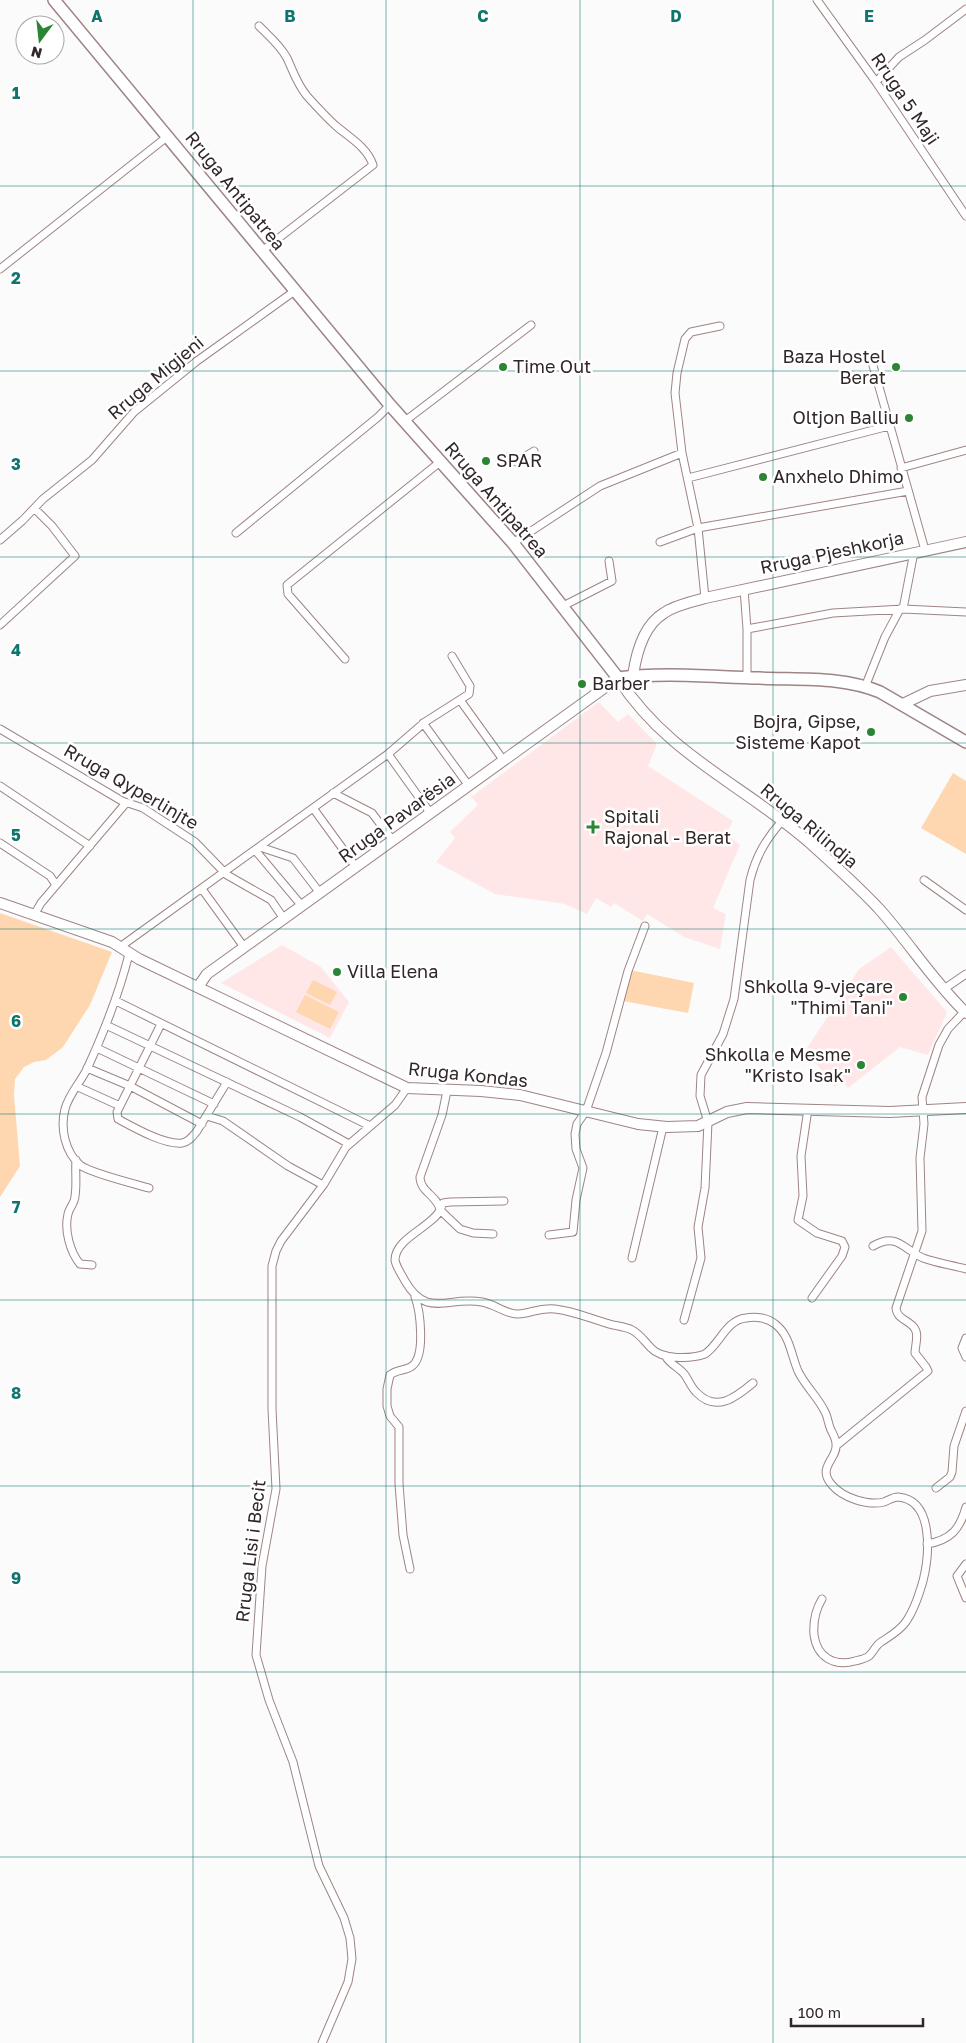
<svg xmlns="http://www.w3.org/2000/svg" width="966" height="2043" viewBox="0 0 966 2043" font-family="'Golos Text',sans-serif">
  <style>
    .built { fill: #ffe7e8 }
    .green { fill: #fed7b0 }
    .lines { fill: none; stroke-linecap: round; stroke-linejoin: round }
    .street-casing { stroke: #9f8485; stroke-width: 9 }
    .secondary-casing { stroke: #9f8485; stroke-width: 12 }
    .primary-casing { stroke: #9f8485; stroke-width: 14 }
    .street { stroke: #fff; stroke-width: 7 }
    .secondary { stroke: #fff; stroke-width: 10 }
    .primary { stroke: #fff; stroke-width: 11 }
    .grid { fill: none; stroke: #0f766e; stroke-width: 1; stroke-opacity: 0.55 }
    .poi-dot { fill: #2c8535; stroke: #fff; stroke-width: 2 }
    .labels { text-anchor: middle; stroke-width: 5; stroke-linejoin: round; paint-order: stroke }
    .street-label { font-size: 18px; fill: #322728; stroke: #fff }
    .poi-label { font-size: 18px; fill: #322728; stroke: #fff; text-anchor: start }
    .grid-label { font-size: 16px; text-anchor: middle; font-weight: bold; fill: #0f766e; stroke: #fff; stroke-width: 5; stroke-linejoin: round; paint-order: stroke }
  </style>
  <rect width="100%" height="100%" fill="#fbfbfb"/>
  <path class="built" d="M 599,702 L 618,722 L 628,714 L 657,744 L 648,766 L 733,821 L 726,834 L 740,845 L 713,908 L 726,914 L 720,949 L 684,937 L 647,914 L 643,921 L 614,903 L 611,907 L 596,898 L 587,914 L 565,904 L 495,894 L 436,862 L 455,838 L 450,832 L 478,805 L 471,797 Z
    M 282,945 L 321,967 L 349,1002 L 330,1038 L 221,983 Z
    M 891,947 L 947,1012 L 928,1055 L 900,1047 L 848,1088 L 843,1081 L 835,1087 L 813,1060 L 807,1048 L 859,969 Z"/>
  <path class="green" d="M 953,773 L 966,781 L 966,854 L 921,828 Z
    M 0,913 L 112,952 L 90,1005 L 63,1047 L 46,1060 L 34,1062 L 24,1067 L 15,1079 L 14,1095 L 20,1166 L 0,1197 Z
    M 630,970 L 694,983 L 688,1013 L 623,1001 Z
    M 313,980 L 337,992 L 330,1005 L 306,993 Z
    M 305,995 L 339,1012 L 330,1029 L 296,1012 Z"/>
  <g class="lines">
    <defs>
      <path id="street" d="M 817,0 L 876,82 L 966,216
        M 259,26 C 269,36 280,45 287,58 C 293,71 297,84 307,96 C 316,106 326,117 336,126 C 350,138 367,147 373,165 L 262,251
        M 876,82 L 899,57 L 925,40 L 966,9
        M 0,269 L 168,136
        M 872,362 L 925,550
        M 405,421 L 531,325
        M 508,457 L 516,462 L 534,451
        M 901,468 L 966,450
        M 688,478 L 889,426
        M 236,533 L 378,417 L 390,405
        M 0,540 L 23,520 L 43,499 L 92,460 L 134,412 L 197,361 L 296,290
        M 660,542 L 698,528 L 908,491
        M 513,543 L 600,486 L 682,453
        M 744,589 L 747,629 L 747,678
        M 705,598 L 698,528 L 682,453 L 675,393 L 677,373 L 685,339 L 691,332 L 720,326
        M 563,606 L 612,581 L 609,561
        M 903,609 L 914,552
        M 0,625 L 75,556 L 52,526 L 35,509
        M 747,629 L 833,613 L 903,609 L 966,612
        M 345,659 L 288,594 L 287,585 L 440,462
        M 865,687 L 885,637 L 900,609
        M 460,700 L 504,761
        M 423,723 L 469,786
        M 0,729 L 122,801 L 143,808 L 195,842 L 227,875 L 271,900 L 284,919
        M 388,754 L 431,814
        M 0,786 L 90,846
        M 333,793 L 372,813 L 393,841
        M 313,808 L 356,867
        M 0,843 L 50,876 L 56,885
        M 260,847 L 293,858 L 320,893
        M 255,850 L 302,906
        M 924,880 L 966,910
        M 202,889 L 244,947
        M 34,915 L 41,903 L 126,803
        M 120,947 L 388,754 L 425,722 L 469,694 L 470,686 L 452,656
        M 129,954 C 119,994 104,1032 87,1069 C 80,1083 69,1094 65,1109 C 60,1128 65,1152 80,1165 C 90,1173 135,1184 149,1188
        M 944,989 L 966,974
        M 116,1001 L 370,1126
        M 161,1024 L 117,1112 L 118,1119 C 133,1127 164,1145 182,1143 C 189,1142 193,1136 197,1131 L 227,1082
        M 106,1025 L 300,1117 L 349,1144
        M 97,1048 L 214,1104
        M 87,1068 L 130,1086 L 202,1124
        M 78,1087 L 120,1106
        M 447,1091 L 442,1115 L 420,1177 C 420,1192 438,1196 440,1210 C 432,1227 395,1238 395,1260 C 396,1267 402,1275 405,1281 C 427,1319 447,1296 482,1302 C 495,1304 507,1315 518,1314 C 531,1314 538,1307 555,1309 C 573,1311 589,1318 606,1323 C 614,1326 624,1326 632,1330 C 640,1334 644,1341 651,1348 C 662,1360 691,1359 705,1354 C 720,1344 726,1320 746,1318 C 756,1316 768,1318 775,1324 C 790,1335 791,1355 798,1371 C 805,1386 818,1397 825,1412 C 828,1417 828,1424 831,1430 C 833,1434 836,1439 836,1444 C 838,1459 816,1467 832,1485 C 843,1498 868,1506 884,1502 C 889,1500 893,1497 898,1497 C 935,1500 929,1557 923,1581 C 919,1595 914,1611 905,1623 C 898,1632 890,1636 881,1642 C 876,1645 874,1651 869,1656 C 865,1659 859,1660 855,1661 C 834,1667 817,1657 814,1635 C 813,1622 816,1609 822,1599
        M 808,1109 L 801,1156 L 803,1196 L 798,1220 L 817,1233 L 842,1241 L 845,1247 L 842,1256 L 812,1298
        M 207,1116 L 223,1121 L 288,1166 L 323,1185
        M 76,1160 C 75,1172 77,1184 75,1196 C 75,1203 69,1208 68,1214 C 64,1230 70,1252 80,1264 L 92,1265
        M 493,1234 L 473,1233 L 460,1229 L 440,1210 L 443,1203 L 450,1202 L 504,1201
        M 549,1235 L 573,1232 L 576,1200 L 583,1168 L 576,1149 L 575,1134 L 577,1124 L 586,1111 L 606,1053 L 628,971 L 645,926
        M 873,1246 C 897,1232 903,1249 923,1258 C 936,1263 952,1265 966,1269
        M 632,1258 L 663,1127
        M 684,1320 L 701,1258 L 698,1227 L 705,1188 L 708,1122 L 700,1096 L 701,1075 L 723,1034 L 734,999 L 750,880 C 756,856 766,839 782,821
        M 966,1338 L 962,1348 L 966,1357
        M 666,1357 C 671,1365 680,1368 685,1375 C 689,1381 691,1387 696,1392 C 716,1413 735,1398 753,1383
        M 837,1445 L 928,1371 L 926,1367 L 915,1353 C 915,1346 919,1335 915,1329 C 910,1320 897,1320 896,1308 L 922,1231 L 920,1158 L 924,1124 L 922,1097 L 939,1045 L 948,1029 L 964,1012
        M 936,1488 L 950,1477 L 952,1472 L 954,1446 L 966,1411
        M 927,1544 C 951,1540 960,1529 966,1507
        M 966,1564 L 957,1576 L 966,1598
        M 410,1569 L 403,1535 L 399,1484 L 399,1427 L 390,1416 L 387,1406 L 387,1389 L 390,1375 C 397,1369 406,1371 412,1366 C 426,1356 420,1310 415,1297
        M 322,2043 L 348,1982 L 352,1959 L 350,1938 L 344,1918 L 319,1866 L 293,1762 L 269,1700 L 256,1655 L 262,1566 L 276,1489 L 272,1409 L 272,1266 L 276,1251 L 281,1241 L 324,1184 L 346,1147 L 395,1105 L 407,1088"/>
      <path id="secondary" d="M 633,676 C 636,654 644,625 664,613 C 675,605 692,602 705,598 L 966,542
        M 903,704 L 930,691 L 966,685
        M 0,903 L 112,942 L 139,959 L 407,1088 L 481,1091 L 520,1095 L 638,1124 L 667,1127 L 698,1126 L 727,1112 L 747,1108 L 890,1112 L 966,1108
        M 198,987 L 207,974 L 618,678 C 667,755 744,785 810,843 C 834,865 859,887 881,911 C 910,944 934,982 966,1013"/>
      <path id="primary" d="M 54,0 L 390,405 L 513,543 L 618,678 C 663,672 714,677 759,678 C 799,680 842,676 880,692 L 966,742"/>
    </defs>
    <use href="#street" class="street-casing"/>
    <use href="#secondary" class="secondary-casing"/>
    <use href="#primary" class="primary-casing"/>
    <use href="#street" class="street"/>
    <use href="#secondary" class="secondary"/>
    <use href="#primary" class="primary"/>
  </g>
  <path class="grid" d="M 193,0 L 193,2043M 386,0 L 386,2043M 580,0 L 580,2043M 773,0 L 773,2043M 0,186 L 966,186M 0,371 L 966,371M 0,557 L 966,557M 0,743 L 966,743M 0,929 L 966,929M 0,1114 L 966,1114M 0,1300 L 966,1300M 0,1486 L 966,1486M 0,1672 L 966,1672M 0,1857 L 966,1857"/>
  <g class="poi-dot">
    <circle cx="503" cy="367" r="5"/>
    <circle cx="896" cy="367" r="5"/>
    <circle cx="909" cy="418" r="5"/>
    <circle cx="486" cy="461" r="5"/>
    <circle cx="763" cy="477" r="5"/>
    <circle cx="582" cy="684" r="5"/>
    <circle cx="871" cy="732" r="5"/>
    <path d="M590.5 819.5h5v5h5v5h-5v5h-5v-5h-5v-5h5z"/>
    <circle cx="337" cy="972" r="5"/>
    <circle cx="903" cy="997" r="5"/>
    <circle cx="861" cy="1065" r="5"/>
  </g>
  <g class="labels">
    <g class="street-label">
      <text transform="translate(905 99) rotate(56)" y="6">Rruga 5 Maji</text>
      <text transform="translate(235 191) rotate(51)" y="6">Rruga Antipatrea</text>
      <text transform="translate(156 378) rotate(-40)" y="6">Rruga Migjeni</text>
      <text transform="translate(496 500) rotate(49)" y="6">Rruga Antipatrea</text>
      <text transform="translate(832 553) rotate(-12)" y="6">Rruga Pjeshkorja</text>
      <text transform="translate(131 787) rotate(30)" y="6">Rruga Qyperlinjte</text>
      <text transform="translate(397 818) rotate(-36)" y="6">Rruga Pavarësia</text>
      <text transform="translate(809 826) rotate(40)" y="6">Rruga Rilindja</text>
      <text transform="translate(468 1075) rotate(6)" y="6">Rruga Kondas</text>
      <text transform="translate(251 1551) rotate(-83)" y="6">Rruga Lisi i Becit</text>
    </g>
    <g class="poi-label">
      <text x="886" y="363" text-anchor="end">Baza Hostel<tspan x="886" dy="21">Berat</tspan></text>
      <text x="513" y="373">Time Out</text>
      <text x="899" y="424" text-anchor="end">Oltjon Balliu</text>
      <text x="496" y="467">SPAR</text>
      <text x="773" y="483">Anxhelo Dhimo</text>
      <text x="592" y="690">Barber</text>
      <text x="861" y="728" text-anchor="end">Bojra, Gipse,<tspan x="861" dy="21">Sisteme Kapot</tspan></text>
      <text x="604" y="823">Spitali<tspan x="604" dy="21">Rajonal - Berat</tspan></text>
      <text x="347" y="978">Villa Elena</text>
      <text x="893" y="993" text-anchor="end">Shkolla 9-vjeçare<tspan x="893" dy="21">"Thimi Tani"</tspan></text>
      <text x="851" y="1061" text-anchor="end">Shkolla e Mesme<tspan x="851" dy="21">"Kristo Isak"</tspan></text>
    </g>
  </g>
  <g class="grid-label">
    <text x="97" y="22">A</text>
    <text x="290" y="22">B</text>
    <text x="483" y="22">C</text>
    <text x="676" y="22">D</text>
    <text x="869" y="22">E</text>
    <text x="16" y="99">1</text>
    <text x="16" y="284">2</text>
    <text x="16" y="470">3</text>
    <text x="16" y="656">4</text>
    <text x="16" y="841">5</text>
    <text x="16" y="1027">6</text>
    <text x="16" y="1213">7</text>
    <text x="16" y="1399">8</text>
    <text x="16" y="1584">9</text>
  </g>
  <g transform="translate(40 40) rotate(195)"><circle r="24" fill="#ffffff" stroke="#ada9a9"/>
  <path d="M0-4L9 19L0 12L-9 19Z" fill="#2c8535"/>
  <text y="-8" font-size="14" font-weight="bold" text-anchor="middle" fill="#322728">N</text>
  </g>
  <path d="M791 2018v8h132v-8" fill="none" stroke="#322728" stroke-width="2.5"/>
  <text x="798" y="2018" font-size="15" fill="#322728" stroke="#ffffff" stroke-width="4" paint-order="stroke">100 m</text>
</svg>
